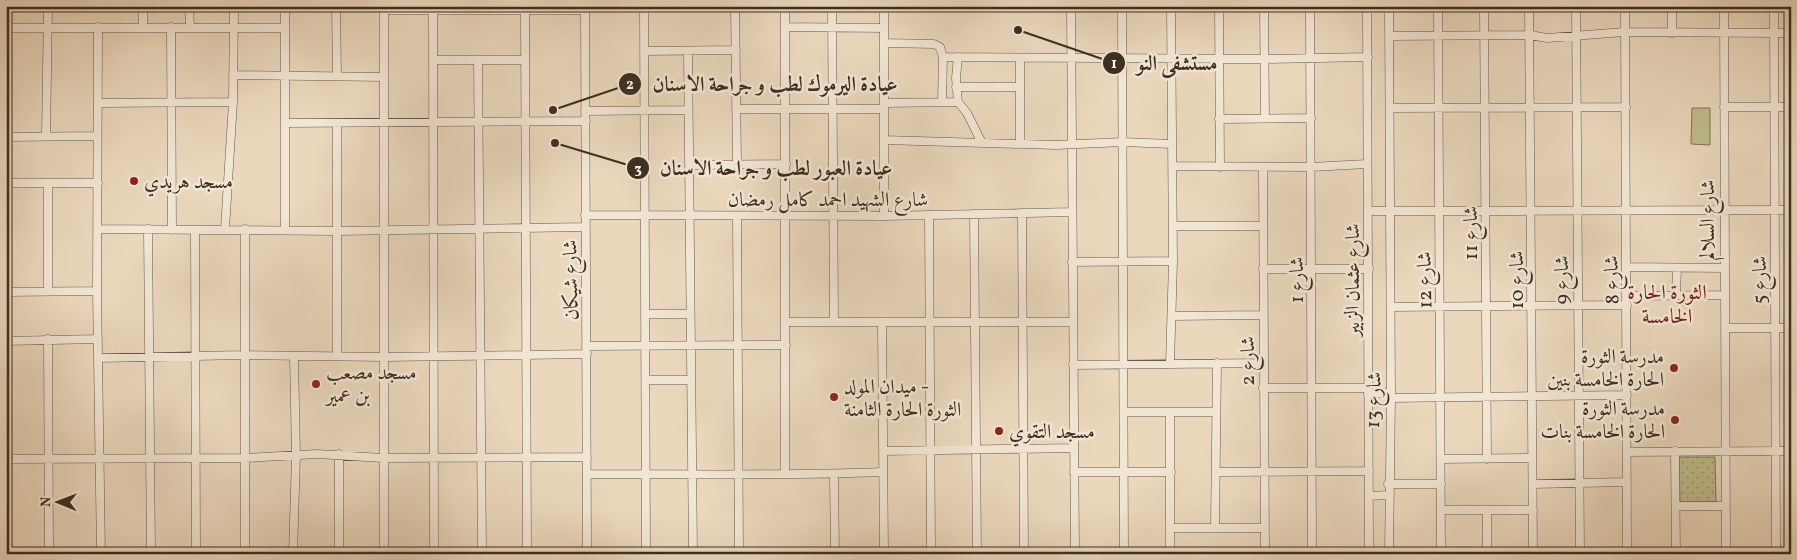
<svg xmlns="http://www.w3.org/2000/svg" width="1797" height="560" viewBox="0 0 1797 560" font-family="Vollkorn,Amiri,serif">
  <style>
    .grass { fill: url(#grass-dots); stroke: #7e7556 }
    .pitch { fill: #bfbc8b; stroke: #7e7556 }
    .lines { fill: none; stroke-linecap: round; stroke-linejoin: round }
    .minor-casing { stroke: #685848; stroke-width: 9 }
    .minor { stroke: #f1e5d3; stroke-width: 8 }
    .poi-dot { fill: #8f2418; stroke: #f1e5d3; stroke-width: 2 }
    .labels { text-anchor: middle; stroke-width: 5; stroke-linejoin: round; paint-order: stroke }
    .poi-label { font-size: 20px; fill: #3c2e21; stroke: #f1e5d3; text-anchor: start }
    .street-label { font-size: 20px; fill: #3c2e21; stroke: #f1e5d3 }
    .neighbourhood-label { font-size: 21px; fill: #7a1f14; stroke: #f1e5d3 }
    .leader { fill: none; stroke: #3c2e21; stroke-width: 2 }
    .callout-dot { fill: #3c2e21; stroke: #f1e5d3; stroke-width: 2 }
    .mark-label { font-size: 15px; text-anchor: middle; font-weight: bold; fill: #fff }
    .callout-label { font-size: 21px; text-anchor: middle; font-weight: bold; fill: #3c2e21; stroke: #f1e5d3; stroke-width: 5; stroke-linejoin: round; paint-order: stroke }
  </style>
  <defs>
    <pattern id="grass-dots" width="8" height="8" patternUnits="userSpaceOnUse" patternTransform="scale(1.25)"><rect width="8" height="8" fill="#bfbc8b"/><path d="M2 2h.1M6 6h.1" fill="none" stroke="#9c9971" stroke-width="1.8" stroke-linecap="round"/></pattern>
  </defs>
  <rect width="100%" height="100%" fill="#ead7bc"/>
  <filter id="stains"><feTurbulence type="fractalNoise" baseFrequency=".004" numOctaves="4"/><feColorMatrix values="0 0 0 0 .2 0 0 0 0 .09 0 0 0 0 .02 0 0 0 .5 -.17"/></filter>
  <radialGradient id="worn" r=".72"><stop offset=".6" stop-color="#630" stop-opacity="0"/><stop offset="1" stop-color="#630" stop-opacity=".3"/></radialGradient>
  <path class="grass" d="M 1679,457 L 1715,457 L 1716,502 L 1680,502 Z"/>
  <path class="pitch" d="M 1692,108 L 1710,108 L 1710,145 L 1691,144 Z"/>
  <g class="lines">
    <defs>
      <path id="minor" d="M 189,6 L 190,27
        M 336,6 L 337,76
        M 384,6 L 384,554
        M 585,6 L 587,554
        M 644,6 L 646,554
        M 735,6 L 737,165
        M 785,6 L 785,474
        M 832,6 L 834,322
        M 884,6 L 884,216
        M 1071,6 L 1075,554
        M 1122,6 L 1124,554
        M 1219,6 L 1220,167
        M 1264,6 L 1265,118
        M 1310,6 L 1312,554
        M 1367,6 L 1369,554
        M 1438,6 L 1441,554
        M 1484,6 L 1487,459
        M 1529,6 L 1533,554
        M 1576,6 L 1580,554
        M 1625,6 L 1627,554
        M 1672,6 L 1672,33
        M 1724,6 L 1726,554
        M 1774,6 L 1776,554
        M 384,10 L 585,10
        M 433,10 L 434,554
        M 525,10 L 527,554
        M 98,27 L 97,291 L 101,554
        M 143,27 L 143,6
        M 171,27 L 172,230
        M 785,27 L 884,28
        M 6,28 L 285,28
        M 1389,36 L 1530,35 L 1547,38 L 1624,32 L 1791,33
        M 884,43 L 934,44 L 940,47 L 943,57 L 942,102
        M 644,51 L 736,50
        M 688,51 L 693,554
        M 943,57 L 1264,59 L 1368,57
        M 958,57 L 956,78 L 958,102 L 967,113 L 982,143
        M 1020,58 L 1020,144
        M 433,60 L 525,60
        M 478,60 L 482,554
        M 233,75 L 384,77
        M 956,87 L 1020,87
        M 99,103 L 233,102
        M 884,103 L 958,102
        M 1724,107 L 1791,107
        M 1390,108 L 1626,107
        M 736,109 L 884,109
        M 585,111 L 688,110
        M 1219,119 L 1311,118
        M 285,123 L 586,121
        M 337,123 L 337,356
        M 46,136 L 48,6
        M 6,137 L 97,136
        M 884,140 L 1056,145 L 1123,142 L 1172,144
        M 690,165 L 786,164
        M 1173,166 L 1311,167 L 1367,164
        M 1263,167 L 1265,554
        M 6,183 L 98,183
        M 48,183 L 48,291
        M 1368,211 L 1791,210
        M 1022,213 L 1024,554
        M 974,214 L 977,554
        M 585,215 L 884,216 L 1072,212
        M 929,215 L 931,554
        M 737,216 L 739,554
        M 1173,226 L 1262,226
        M 98,229 L 337,231 L 585,227
        M 148,229 L 151,554
        M 225,229 L 233,102 L 234,6
        M 285,229 L 285,6
        M 195,230 L 196,554
        M 1072,262 L 1173,261
        M 1627,267 L 1724,268
        M 1263,269 L 1369,269
        M 6,292 L 97,291
        M 1676,295 L 1677,268
        M 1627,296 L 1724,295
        M 1391,307 L 1627,305
        M 646,314 L 690,314
        M 1172,316 L 1263,315
        M 786,322 L 1073,322
        M 882,323 L 884,554
        M 1725,328 L 1791,328
        M 48,339 L 49,554
        M 6,341 L 98,339
        M 586,346 L 786,345
        M 99,358 L 244,355 L 384,357 L 587,354
        M 1170,364 L 1173,261 L 1171,6
        M 1073,365 L 1263,363
        M 647,380 L 690,380
        M 1263,388 L 1368,388
        M 1368,394 L 1391,393
        M 1391,398 L 1627,395
        M 1124,412 L 1216,412
        M 883,451 L 1073,448
        M 1675,451 L 1676,554
        M 1627,452 L 1791,451
        M 6,459 L 245,458 L 317,454 L 383,458 L 587,457
        M 1442,459 L 1532,458
        M 1074,472 L 1171,472
        M 1216,472 L 1369,471
        M 587,474 C 686,474 784,476 883,472
        M 834,474 L 835,554
        M 1388,484 L 1441,484
        M 1533,484 L 1627,482
        M 1369,496 L 1388,495
        M 1676,506 L 1725,506
        M 1441,510 L 1533,510
        M 1215,527 L 1217,363
        M 1170,528 L 1264,528
        M 245,554 L 245,229
        M 293,554 L 296,456 L 294,356
        M 339,554 L 339,454
        M 1170,554 L 1170,412
        M 1389,554 L 1391,398 L 1389,6
        M 1487,554 L 1487,511"/>
    </defs>
    <use href="#minor" class="minor-casing"/>
    <use href="#minor" class="minor"/>
  </g>
  <g class="poi-dot">
    <circle cx="134" cy="181" r="5"/>
    <circle cx="1674" cy="368" r="5"/>
    <circle cx="316" cy="384" r="5"/>
    <circle cx="834" cy="397" r="5"/>
    <circle cx="1675" cy="420" r="5"/>
    <circle cx="999" cy="431" r="5"/>
  </g>
  <g class="labels">
    <g class="poi-label">
      <text x="144" y="188">مسجد هريدي</text>
      <text x="1664" y="363" text-anchor="end">مدرسة الثورة<tspan x="1664" dy="23">الحارة الخامسة بنين</tspan></text>
      <text x="326" y="379">مسجد مصعب<tspan x="326" dy="23">بن عمير</tspan></text>
      <text x="844" y="393">ميدان المولد -<tspan x="844" dy="23">الثورة الحارة الثامنة</tspan></text>
      <text x="1665" y="415" text-anchor="end">مدرسة الثورة<tspan x="1665" dy="23">الحارة الخامسة بنات</tspan></text>
      <text x="1009" y="438">مسجد التقوي</text>
    </g>
    <g class="street-label">
      <text x="828" y="206">شارع الشهيد احمد كامل رمضان</text>
      <text transform="translate(1707 220) rotate(-90)" y="7">شارع السلالم</text>
      <text transform="translate(1470 233) rotate(-90)" y="7">شارع 11</text>
      <text transform="translate(570 280) rotate(-91)" y="7">شارع شيكان</text>
      <text transform="translate(1296 280) rotate(-90)" y="7">شارع 1</text>
      <text transform="translate(1352 280) rotate(-90)" y="7">شارع عثمان الزبير</text>
      <text transform="translate(1424 280) rotate(-91)" y="7">شارع 12</text>
      <text transform="translate(1516 280) rotate(-90)" y="7">شارع 10</text>
      <text transform="translate(1561 280) rotate(-90)" y="7">شارع 9</text>
      <text transform="translate(1611 280) rotate(-91)" y="7">شارع 8</text>
      <text transform="translate(1759 280) rotate(-90)" y="7">شارع 5</text>
      <text transform="translate(1247 361) rotate(-90)" y="7">شارع 2</text>
      <text transform="translate(1373 400) rotate(-88)" y="7">شارع 13</text>
    </g>
    <g class="neighbourhood-label">
      <text x="1667" y="299">الثورة الحارة<tspan x="1667" dy="24">الخامسة</tspan></text>
    </g>
  </g>
  <path class="leader" d="M1018 30L1114 63M553 110L630 84M555 143L638 168"/>
  <g class="callout-dot">
    <circle cx="1018" cy="30" r="5"/>
    <circle cx="553" cy="110" r="5"/>
    <circle cx="555" cy="143" r="5"/>
    <circle cx="1114" cy="63" r="12"/>
    <circle cx="630" cy="84" r="12"/>
    <circle cx="638" cy="168" r="12"/>
  </g>
  <g class="mark-label">
    <text x="1114" y="68">1</text>
    <text x="630" y="89">2</text>
    <text x="638" y="173">3</text>
  </g>
  <g class="callout-label">
    <text x="1177" y="70">مستشفى النو</text>
    <text x="775" y="91">عيادة اليرموك لطب و جراحة الاسنان</text>
    <text x="776" y="175">عيادة العبور لطب و جراحة الاسنان</text>
  </g>
  <rect width="1797" height="560" fill="none" stroke="#ead7bc" stroke-width="25"/>
  <rect x="8" y="8" width="1782" height="545" fill="none" stroke="#3c2e21" stroke-width="2.5"/>
  <rect x="12" y="12" width="1772" height="535" fill="none" stroke="#3c2e21"/>
  <g transform="translate(58 502) rotate(271)" stroke="#f1e5d3" stroke-width="4" paint-order="stroke">
  <path d="M0-4L9 19L0 12L-9 19Z" fill="#3c2e21"/>
  <text y="-8" font-size="14" font-weight="bold" text-anchor="middle" fill="#3c2e21">N</text>
  </g>
  <rect width="100%" height="100%" filter="url(#stains)"/>
  <rect width="100%" height="100%" fill="url(#worn)"/>
</svg>
